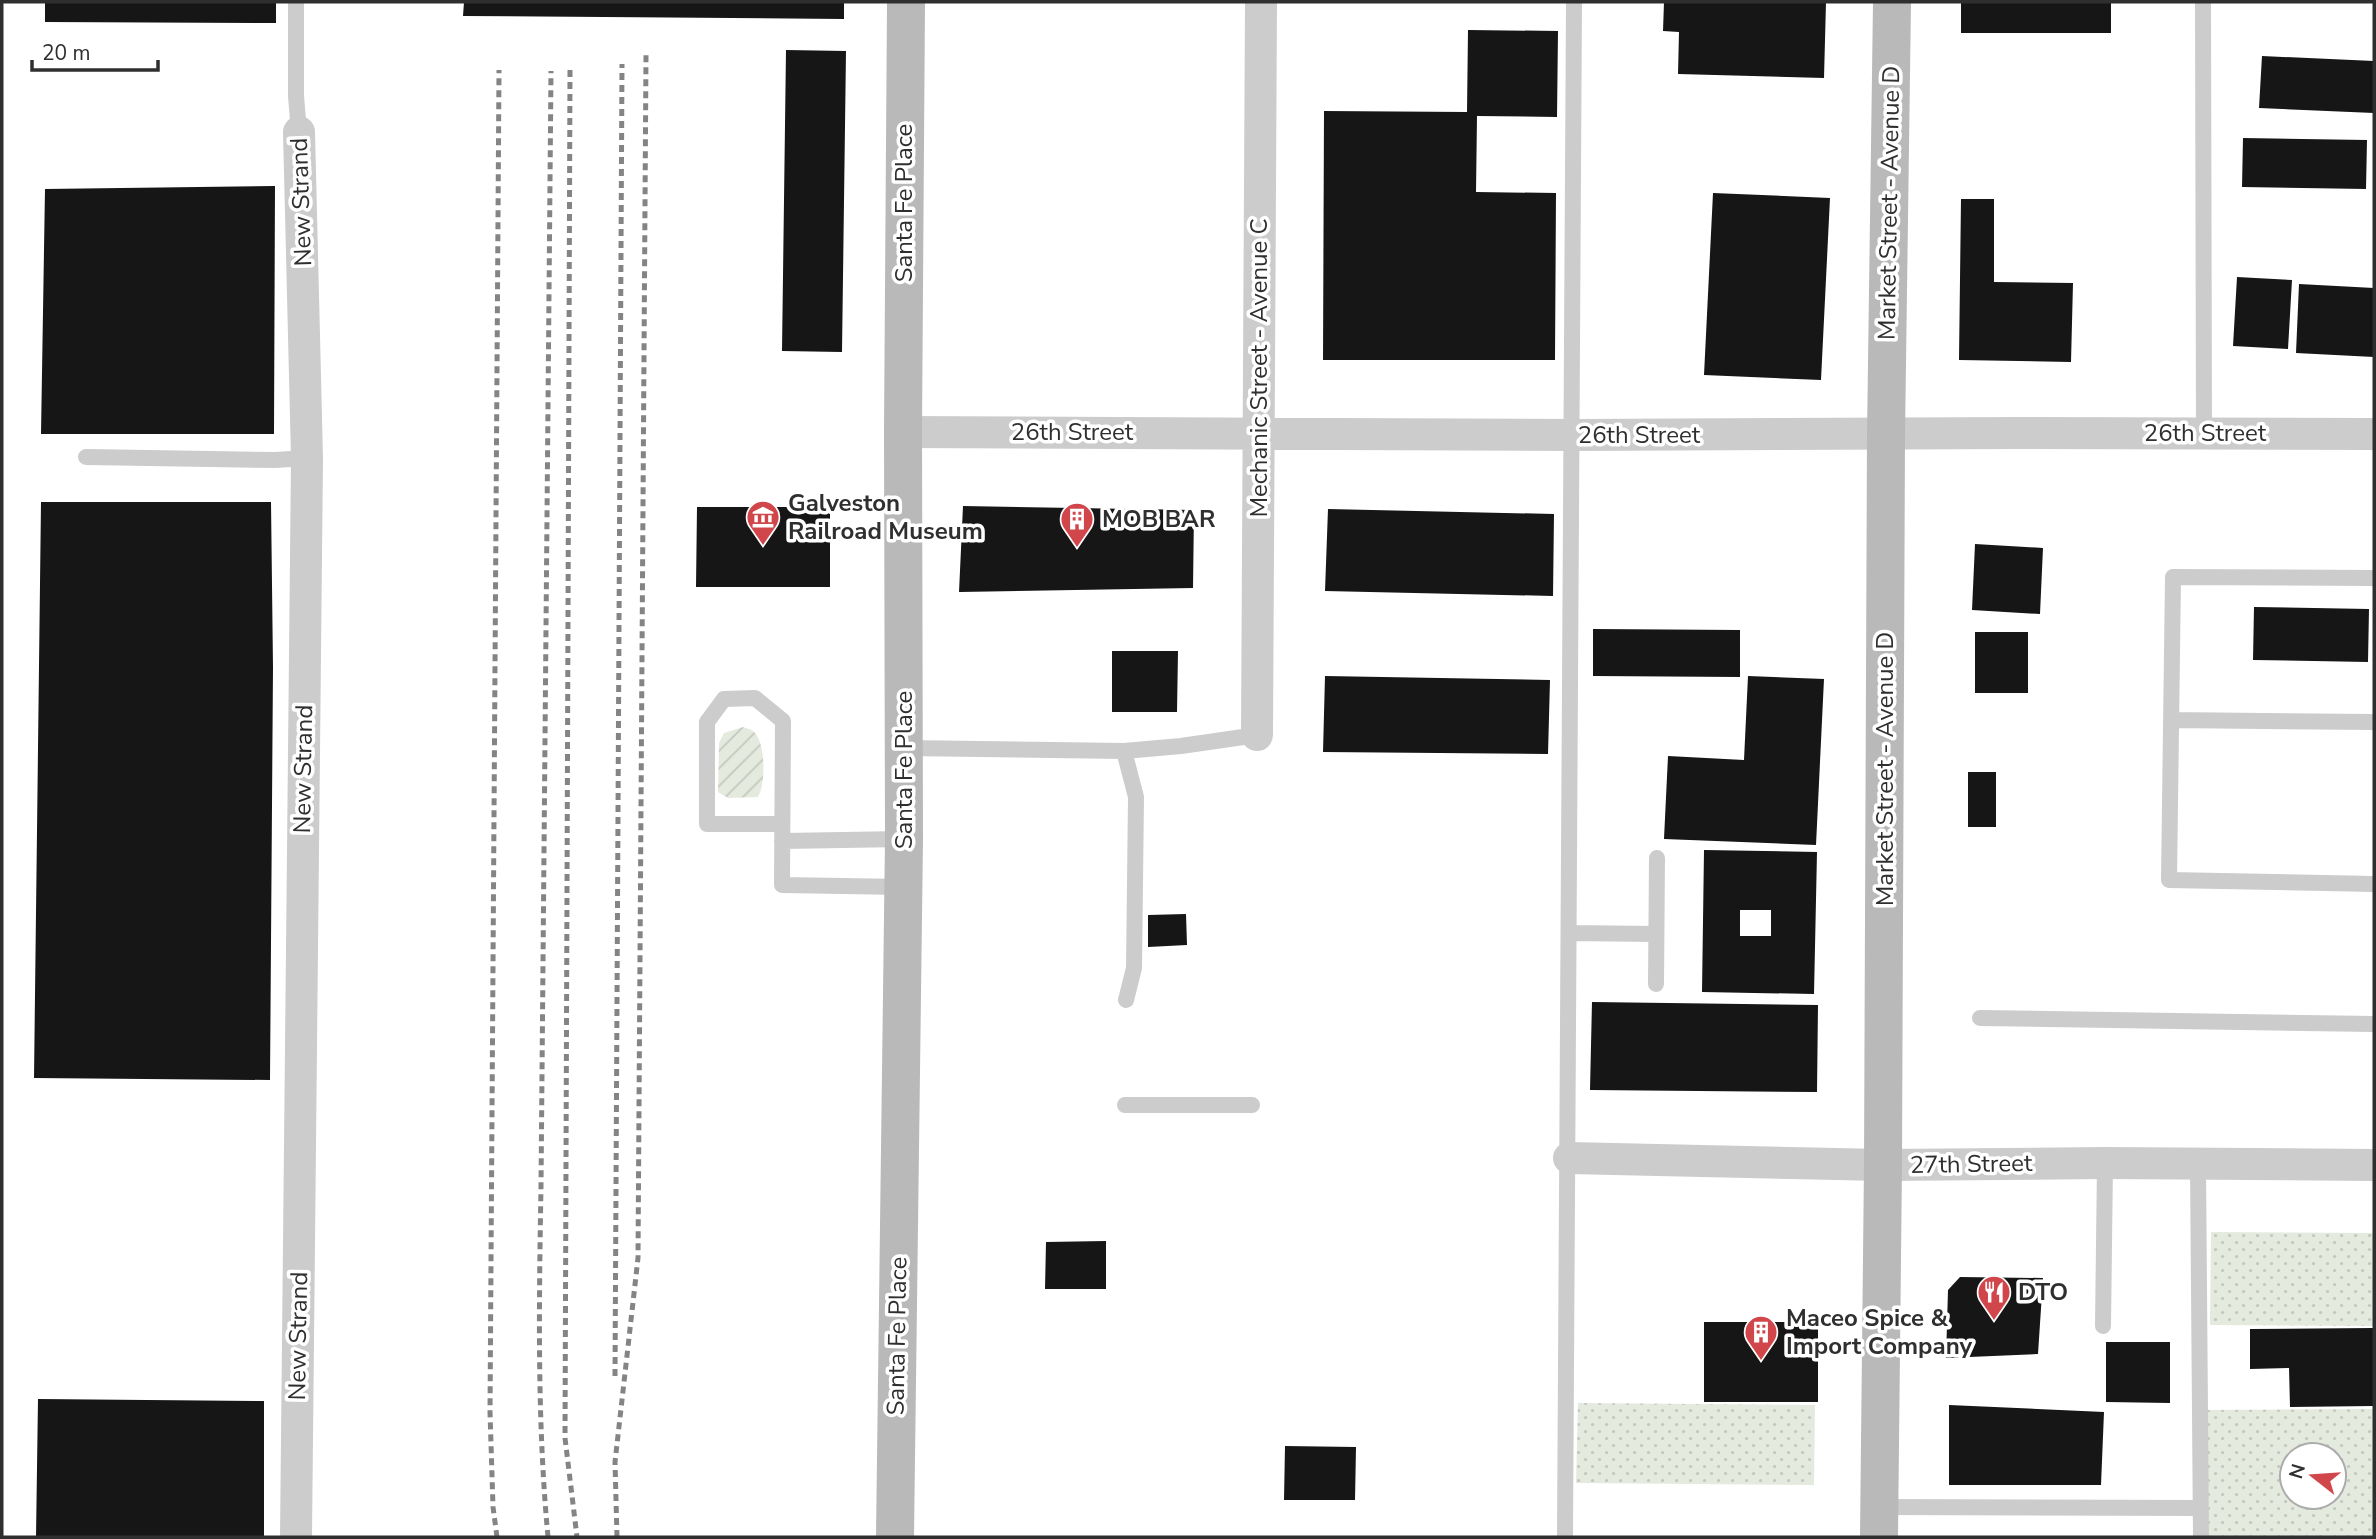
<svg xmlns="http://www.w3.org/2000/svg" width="2376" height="1539" viewBox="0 0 2376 1539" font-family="'Nunito Sans',sans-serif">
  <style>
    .grass { fill: url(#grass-dots); fill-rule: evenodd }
    .garden { fill: url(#garden-furrows) }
    .building { fill: #161616; fill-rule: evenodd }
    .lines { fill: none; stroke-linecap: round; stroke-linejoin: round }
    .lane { stroke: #ccc; stroke-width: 16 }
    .street { stroke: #ccc; stroke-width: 32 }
    .secondary { stroke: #b9b9b9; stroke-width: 38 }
    .rail { stroke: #848484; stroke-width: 5; stroke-dasharray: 7 5; stroke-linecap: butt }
    .labels { text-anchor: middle; stroke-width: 7; stroke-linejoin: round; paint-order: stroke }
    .street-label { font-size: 24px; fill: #2f2f2f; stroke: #fff }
    .poi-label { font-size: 24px; font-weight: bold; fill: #2f2f2f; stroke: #fff; text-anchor: start }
  </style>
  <defs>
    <pattern id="grass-dots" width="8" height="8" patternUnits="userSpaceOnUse" patternTransform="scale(1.75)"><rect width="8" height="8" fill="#e4eade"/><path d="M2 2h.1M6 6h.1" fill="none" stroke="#c4c9bf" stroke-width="1.8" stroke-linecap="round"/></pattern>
    <pattern id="garden-furrows" width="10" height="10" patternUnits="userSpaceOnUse" patternTransform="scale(1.75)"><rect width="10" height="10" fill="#e4eade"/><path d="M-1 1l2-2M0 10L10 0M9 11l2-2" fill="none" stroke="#c4c9bf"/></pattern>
  </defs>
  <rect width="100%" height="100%" fill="#fff"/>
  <path class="grass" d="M 2211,1232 L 2374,1233 L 2374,1326 L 2210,1325 Z
    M 1578,1403 L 1815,1405 L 1814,1485 L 1576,1483 Z
    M 2374,1409 L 2374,1537 L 2205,1537 L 2204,1410 ZM 2292,1455 L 2334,1455 L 2334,1497 L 2292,1497 Z"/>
  <path class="garden" d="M 743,727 C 745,728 751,729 753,731 C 766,741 766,784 758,797 L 728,798 L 718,792 L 719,743 L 724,733 Z"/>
  <path class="building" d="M 45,2 L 276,2 L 276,23 L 45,22 Z
    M 464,2 L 844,2 L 844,19 L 463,16 Z
    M 1664,2 L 1826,2 L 1824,78 L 1678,74 L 1679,32 L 1663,31 Z
    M 1961,2 L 2111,2 L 2111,33 L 1961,33 Z
    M 1468,30 L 1558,31 L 1557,117 L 1477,116 L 1476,192 L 1556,193 L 1555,360 L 1323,360 L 1324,111 L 1467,112 Z
    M 786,50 L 846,51 L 842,352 L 782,351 Z
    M 2262,56 L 2374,61 L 2374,113 L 2259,108 Z
    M 2243,138 L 2367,140 L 2366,189 L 2242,187 Z
    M 275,186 L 274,434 L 41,434 L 45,189 Z
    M 1713,193 L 1830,198 L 1821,380 L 1704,375 Z
    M 1961,199 L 1994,199 L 1994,282 L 2073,283 L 2071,362 L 1959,360 Z
    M 2237,277 L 2292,280 L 2288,349 L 2233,346 Z
    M 2299,284 L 2374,288 L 2374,357 L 2296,353 Z
    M 41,502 L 271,502 L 273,667 L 270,1080 L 34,1078 Z
    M 963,506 L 1194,510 L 1193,588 L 959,592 Z
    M 697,507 L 830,507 L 830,587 L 696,587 Z
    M 1328,509 L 1554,514 L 1553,596 L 1325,591 Z
    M 1975,544 L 2043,548 L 2040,614 L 1972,610 Z
    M 2254,607 L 2369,609 L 2368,662 L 2253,660 Z
    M 1593,629 L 1740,630 L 1740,677 L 1593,676 Z
    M 1975,632 L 2028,632 L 2028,693 L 1975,693 Z
    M 1112,651 L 1178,651 L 1177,712 L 1112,712 Z
    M 1325,676 L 1550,680 L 1548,754 L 1323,752 Z
    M 1748,676 L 1824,679 L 1816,845 L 1664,839 L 1668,756 L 1744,760 Z
    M 1968,772 L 1996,772 L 1996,827 L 1968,827 Z
    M 1704,850 L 1817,852 L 1814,994 L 1702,992 ZM 1740,910 L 1771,910 L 1771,936 L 1740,936 Z
    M 1186,914 L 1187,945 L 1148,947 L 1148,915 Z
    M 1592,1002 L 1818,1005 L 1817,1092 L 1590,1090 Z
    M 1106,1241 L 1106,1289 L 1045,1289 L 1046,1242 Z
    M 1960,1277 L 2043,1278 L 2038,1354 L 1946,1358 L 1948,1290 Z
    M 1704,1322 L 1818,1322 L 1818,1402 L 1704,1402 Z
    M 2374,1328 L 2374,1406 L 2290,1407 L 2289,1368 L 2250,1369 L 2250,1329 Z
    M 2106,1342 L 2170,1342 L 2170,1403 L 2106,1402 Z
    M 38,1399 L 264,1401 L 264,1537 L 36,1537 Z
    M 1949,1405 L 2104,1412 L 2101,1485 L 1949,1485 Z
    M 1285,1446 L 1356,1447 L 1355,1500 L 1284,1500 Z"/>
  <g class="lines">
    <path class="lane" d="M 296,2 L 296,96 L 299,132
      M 2203,2 L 2204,433
      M 86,457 L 275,460 L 307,458
      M 2374,578 L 2173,577 L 2169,880 L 2374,884
      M 2171,720 L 2374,722
      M 904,748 L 1124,751 L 1181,746 L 1257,735
      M 1124,751 L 1136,797 L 1134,968 L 1126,1000
      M 781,824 L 707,824 L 707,722 L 724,699 L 755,698 L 783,721 L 782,885 L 903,887
      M 782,841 L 904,839
      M 1570,933 L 1656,934
      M 1656,984 L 1657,858
      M 1980,1018 L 2374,1024
      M 1125,1105 L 1252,1105
      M 2198,1164 L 2201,1537
      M 2103,1326 L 2105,1163
      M 1880,1507 L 2200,1508
      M 1565,1537 L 1574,2"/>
    <path class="street" d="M 903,432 L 1573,435 L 2020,433 L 2374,434
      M 1257,735 L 1261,2
      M 1569,1158 L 1883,1165 L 2105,1163 L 2374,1165
      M 296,1537 L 307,458 L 299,132"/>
    <path class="secondary" d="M 895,1537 L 904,839 L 903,432 L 906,2
      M 1879,1537 L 1883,1165 L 1886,435 L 1892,2"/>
    <path class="rail" d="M 570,70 L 565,1438 L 577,1537
      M 615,1376 L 622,64
      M 497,1537 L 493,1507 L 490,1412 L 499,70
      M 548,1537 C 537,1420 539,1304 541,1186 L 551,71
      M 617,1537 L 615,1462 L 638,1258 L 646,54"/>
  </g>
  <defs>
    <symbol id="museum-pin" viewBox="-11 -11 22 30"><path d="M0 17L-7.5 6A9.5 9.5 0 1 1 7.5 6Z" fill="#d0464a" stroke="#fff"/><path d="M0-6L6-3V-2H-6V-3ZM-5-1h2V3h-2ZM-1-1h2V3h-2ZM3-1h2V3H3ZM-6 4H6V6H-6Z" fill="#fff"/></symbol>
    <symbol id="building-pin" viewBox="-11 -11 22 30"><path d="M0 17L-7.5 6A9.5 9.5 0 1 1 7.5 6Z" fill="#d0464a" stroke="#fff"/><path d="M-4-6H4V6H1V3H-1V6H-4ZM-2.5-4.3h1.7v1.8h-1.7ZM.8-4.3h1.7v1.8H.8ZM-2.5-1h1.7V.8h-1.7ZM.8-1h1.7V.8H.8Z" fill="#fff"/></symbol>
    <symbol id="restaurant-pin" viewBox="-11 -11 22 30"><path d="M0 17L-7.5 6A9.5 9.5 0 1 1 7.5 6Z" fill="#d0464a" stroke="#fff"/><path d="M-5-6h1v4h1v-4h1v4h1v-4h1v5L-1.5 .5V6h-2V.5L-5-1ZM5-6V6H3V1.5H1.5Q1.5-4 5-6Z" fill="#fff"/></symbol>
  </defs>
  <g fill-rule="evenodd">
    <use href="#museum-pin" x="744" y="498" width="38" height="52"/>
    <use href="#building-pin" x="1058" y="500" width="38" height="52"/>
    <use href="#restaurant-pin" x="1975" y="1273" width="38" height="52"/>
    <use href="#building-pin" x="1742" y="1313" width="38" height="52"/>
  </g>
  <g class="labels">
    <g class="street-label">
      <text transform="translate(301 202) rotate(-92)" y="8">New Strand</text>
      <text transform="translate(904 203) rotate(-90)" y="8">Santa Fe Place</text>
      <text transform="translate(1889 203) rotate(-89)" y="8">Market Street - Avenue D</text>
      <text transform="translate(1259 368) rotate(-90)" y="8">Mechanic Street - Avenue C</text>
      <text x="1072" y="440">26th Street</text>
      <text x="2205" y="441">26th Street</text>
      <text x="1639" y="443">26th Street</text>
      <text transform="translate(303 769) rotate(-89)" y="8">New Strand</text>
      <text transform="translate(1885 769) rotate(-90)" y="8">Market Street - Avenue D</text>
      <text transform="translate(904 770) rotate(-90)" y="8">Santa Fe Place</text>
      <text transform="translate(1971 1164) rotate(-1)" y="8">27th Street</text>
      <text transform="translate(298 1336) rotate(-89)" y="8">New Strand</text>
      <text transform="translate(897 1336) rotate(-89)" y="8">Santa Fe Place</text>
    </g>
    <g class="poi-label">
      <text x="788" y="511">Galveston<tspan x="788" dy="28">Railroad Museum</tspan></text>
      <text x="1102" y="527">MOB BAR</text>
      <text x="2018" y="1300">DTO</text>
      <text x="1786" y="1326">Maceo Spice &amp;<tspan x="1786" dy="28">Import Company</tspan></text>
    </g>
  </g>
  <rect width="2376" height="1539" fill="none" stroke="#2f2f2f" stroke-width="7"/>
  <g transform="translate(2313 1476) rotate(287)"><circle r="33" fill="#ffffff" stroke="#acacac" stroke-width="2"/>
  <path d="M0-5L12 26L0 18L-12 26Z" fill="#d0464a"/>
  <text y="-10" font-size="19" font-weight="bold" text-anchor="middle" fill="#2f2f2f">N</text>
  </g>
  <path d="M32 60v10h126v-10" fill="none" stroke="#2f2f2f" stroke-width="3.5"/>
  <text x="42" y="60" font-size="21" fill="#2f2f2f" stroke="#ffffff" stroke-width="5" paint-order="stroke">20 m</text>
</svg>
